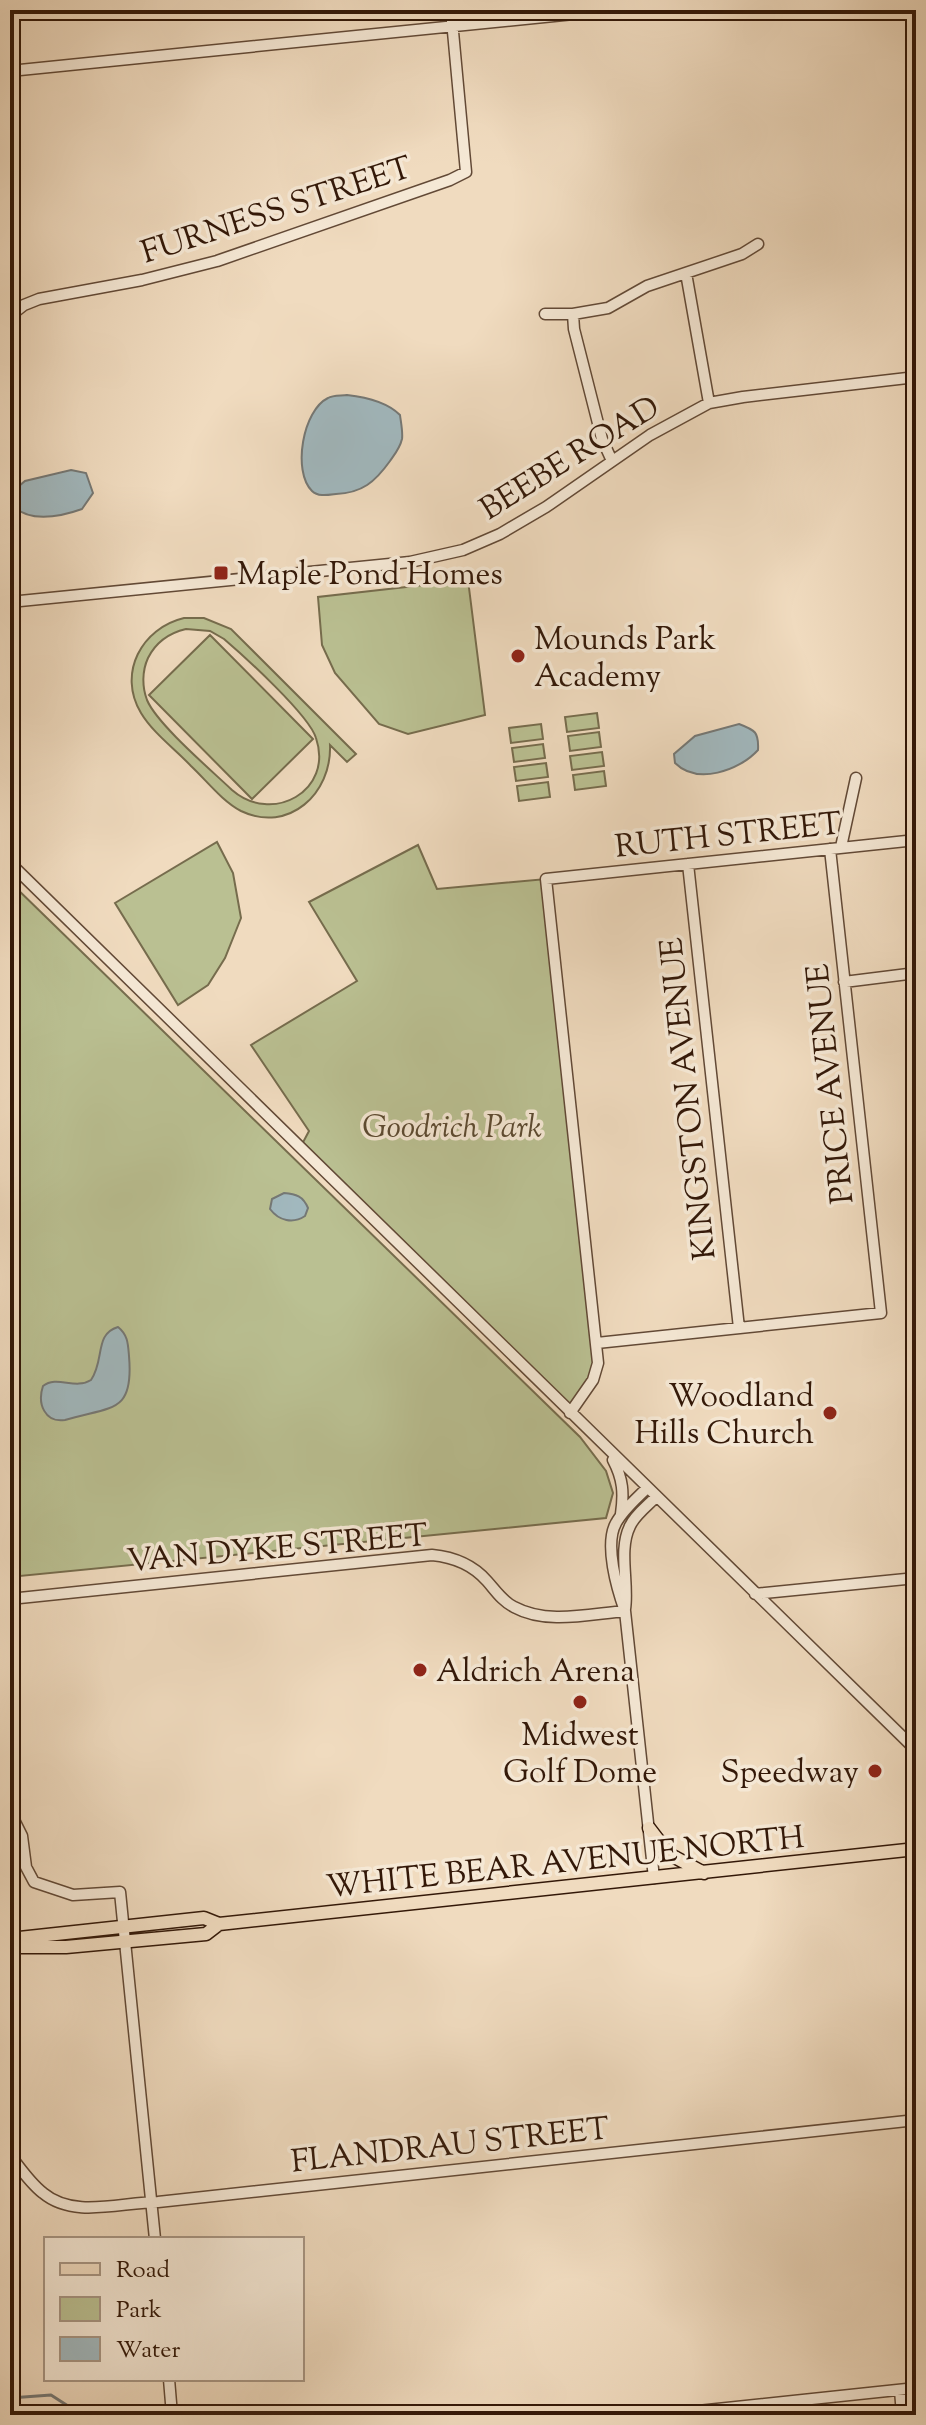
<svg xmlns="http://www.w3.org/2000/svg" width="926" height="2425" viewBox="0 0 926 2425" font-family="'Sorts Mill Goudy',serif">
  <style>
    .green { fill: #bac092; stroke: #766c4d; stroke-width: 2; fill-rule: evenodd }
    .water { fill: #a1b8be; stroke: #757875; stroke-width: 2 }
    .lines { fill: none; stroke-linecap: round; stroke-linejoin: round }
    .stream { stroke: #757875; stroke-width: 3 }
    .minor-casing { stroke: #624936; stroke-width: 13 }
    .major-casing { stroke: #331808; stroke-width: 15 }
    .minor { stroke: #f5e8d5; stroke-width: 10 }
    .major { stroke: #f0dbbf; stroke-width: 12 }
    .poi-dot { fill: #8f2418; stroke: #f5e8d5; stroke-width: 3 }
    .labels { text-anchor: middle; stroke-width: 7; stroke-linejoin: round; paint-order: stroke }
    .street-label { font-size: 32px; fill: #331808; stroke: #f5e8d5 }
    .poi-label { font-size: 32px; fill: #331808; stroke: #f5e8d5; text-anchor: start }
    .park-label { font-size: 32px; font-style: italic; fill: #5c4a31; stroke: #f5e8d5 }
  </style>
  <rect width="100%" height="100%" fill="#f0dbbf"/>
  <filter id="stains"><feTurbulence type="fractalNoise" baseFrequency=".0025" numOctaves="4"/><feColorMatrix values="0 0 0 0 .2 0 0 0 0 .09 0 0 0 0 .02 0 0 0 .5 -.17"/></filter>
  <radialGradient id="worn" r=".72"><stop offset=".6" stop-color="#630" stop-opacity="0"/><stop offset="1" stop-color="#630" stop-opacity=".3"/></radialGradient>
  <path class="green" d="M 468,580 L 485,715 L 408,734 L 379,724 L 335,673 L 322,645 L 318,597 Z
    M 184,618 L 204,618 L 231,629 L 356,754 L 347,762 L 330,745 C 332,793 289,834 241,811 C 222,801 207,781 191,766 C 175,749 153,733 141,713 C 117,673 142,628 184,618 ZM 186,629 L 210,631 L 224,639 C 245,657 309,715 316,738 C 334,791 272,825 232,790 C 211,770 157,724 147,700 C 142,687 142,671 148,658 C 156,642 169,633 186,629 Z
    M 210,635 L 313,739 L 252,799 L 149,695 Z
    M 597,713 L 599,728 L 567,732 L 565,717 Z
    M 541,724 L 543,739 L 511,743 L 509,728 Z
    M 599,732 L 601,747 L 570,751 L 568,736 Z
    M 543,744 L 545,758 L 514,762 L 512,748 Z
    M 602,752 L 604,766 L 572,770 L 570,756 Z
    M 546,763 L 548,777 L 516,781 L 514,767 Z
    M 604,771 L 606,786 L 575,790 L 573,775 Z
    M 548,782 L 550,797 L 519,801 L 517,786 Z
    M 217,842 L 233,873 L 241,918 L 225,958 L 208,985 L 178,1005 L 115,903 Z
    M 418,845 L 437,889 L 546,879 L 597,1343 L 593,1380 L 570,1413 L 300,1148 L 309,1131 L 251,1045 L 357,981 L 309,902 Z
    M 10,882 L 580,1437 L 606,1471 L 613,1493 L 606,1518 L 10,1577 Z"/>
  <path class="water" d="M 347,395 C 365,397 386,401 400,415 C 401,423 403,432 402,439 C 400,448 395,454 390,461 C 375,482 362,493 336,494 C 328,495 318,497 312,491 C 292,471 303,410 328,398 C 333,395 342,396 347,395 Z
    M 71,470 L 86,473 L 93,493 L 82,509 C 60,517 25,524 10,502 L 12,492 L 25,481 Z
    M 739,724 C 755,730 759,732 758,750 C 739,771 697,785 675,763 L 674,754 L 695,736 Z
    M 284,1193 C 296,1194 303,1196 308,1208 L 305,1216 C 293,1224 279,1221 270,1209 L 272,1199 Z
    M 118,1327 C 128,1335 128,1344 129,1356 C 134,1414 112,1406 65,1420 C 45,1423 37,1404 43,1386 C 57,1375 75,1390 91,1380 C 105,1360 94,1334 118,1327 Z"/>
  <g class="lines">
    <path class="stream" d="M 10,2398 L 51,2395 L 82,2415"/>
    <defs>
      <path id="minor" d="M 10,71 L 613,10
        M 686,273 L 709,403
        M 545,314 L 573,314 L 608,308 L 647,286 L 742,254 L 758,244
        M 573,314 L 574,329 L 602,439 L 612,461
        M 10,316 L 24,305 L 39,299 L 142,280 L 217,261 L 450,180 L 466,172 L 451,10
        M 10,602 L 410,562 L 463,550 L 500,534 L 546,507 L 650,435 L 709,403 L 743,397 L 916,377
        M 841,847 L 856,778
        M 10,863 L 916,1750
        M 688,864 L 739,1328
        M 844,982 L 916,973
        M 597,1343 L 881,1313 L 830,849
        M 570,1413 L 593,1380 L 598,1363 L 546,879 L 916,840
        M 613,1460 C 623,1479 624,1493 621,1514
        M 646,1489 C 636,1499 623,1510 616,1523 C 604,1544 617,1589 625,1611 L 654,1878
        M 755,1594 L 916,1578
        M 10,1599 L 432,1555 C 453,1557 473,1565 487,1581 C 496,1591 502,1601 514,1607 C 547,1625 589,1614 625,1611
        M 625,1609 C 629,1583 618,1550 630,1526 C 635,1515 646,1507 655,1498
        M 10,1812 L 22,1836 L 26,1867 L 34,1882 L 73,1895 L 120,1892 L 155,2239
        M 10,2155 C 20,2168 30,2183 43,2193 C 74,2219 121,2202 158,2202 L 916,2120
        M 169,2379 L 172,2415
        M 900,2390 L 902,2415
        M 660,2415 L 916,2388"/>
      <path id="major" d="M 649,1828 L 669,1854 L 704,1873
        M 10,1939 L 204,1918 L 219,1924
        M 10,1947 L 66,1947 L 206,1934 L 219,1924 L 916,1849"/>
    </defs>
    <use href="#minor" class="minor-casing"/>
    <use href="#major" class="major-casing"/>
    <use href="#minor" class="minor"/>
    <use href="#major" class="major"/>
  </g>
  <g class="poi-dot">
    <rect x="213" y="565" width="16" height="16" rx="4"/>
    <circle cx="518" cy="656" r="8"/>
    <circle cx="830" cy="1413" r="8"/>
    <circle cx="420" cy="1670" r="8"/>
    <circle cx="580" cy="1702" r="8"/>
    <circle cx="875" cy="1771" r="8"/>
  </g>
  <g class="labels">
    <g class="street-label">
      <text transform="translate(276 209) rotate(-18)" y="11">FURNESS STREET</text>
      <text transform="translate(569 457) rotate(-32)" y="11">BEEBE ROAD</text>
      <text transform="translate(728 834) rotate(-6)" y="11">RUTH STREET</text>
      <text transform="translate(829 1084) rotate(-96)" y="11">PRICE AVENUE</text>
      <text transform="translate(687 1099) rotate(-96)" y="11">KINGSTON AVENUE</text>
      <text transform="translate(277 1547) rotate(-5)" y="11">VAN DYKE STREET</text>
      <text transform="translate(565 1861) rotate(-6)" y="11">WHITE BEAR AVENUE NORTH</text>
      <text transform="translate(450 2144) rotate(-6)" y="11">FLANDRAU STREET</text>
    </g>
    <g class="poi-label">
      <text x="237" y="584">Maple Pond Homes</text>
      <text x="534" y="649">Mounds Park<tspan x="534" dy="37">Academy</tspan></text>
      <text x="814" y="1406" text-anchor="end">Woodland<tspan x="814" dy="37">Hills Church</tspan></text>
      <text x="436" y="1681">Aldrich Arena</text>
      <text x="580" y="1745" text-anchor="middle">Midwest<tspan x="580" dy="37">Golf Dome</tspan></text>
      <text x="859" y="1782" text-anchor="end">Speedway</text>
    </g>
    <g class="park-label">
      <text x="452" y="1137">Goodrich Park</text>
    </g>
  </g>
  <rect width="926" height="2425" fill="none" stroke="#f0dbbf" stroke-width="40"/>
  <rect x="12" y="12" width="902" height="2401" fill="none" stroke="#331808" stroke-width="4"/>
  <rect x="20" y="20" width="886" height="2385" fill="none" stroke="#331808" stroke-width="2"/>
  <rect x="44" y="2237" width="260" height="144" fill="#f5e8d5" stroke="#a79583" stroke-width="2"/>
  <rect x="60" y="2263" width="40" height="12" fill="#f0dbbf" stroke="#a79583" stroke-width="2"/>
  <text x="116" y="2277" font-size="24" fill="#331808">Road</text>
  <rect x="60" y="2297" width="40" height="24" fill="#bac092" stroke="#a79583" stroke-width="2"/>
  <text x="116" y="2317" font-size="24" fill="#331808">Park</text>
  <rect x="60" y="2337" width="40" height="24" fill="#a1b8be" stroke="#a79583" stroke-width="2"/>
  <text x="116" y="2357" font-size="24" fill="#331808">Water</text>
  <rect width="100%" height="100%" filter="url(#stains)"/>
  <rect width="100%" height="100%" fill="url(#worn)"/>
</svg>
